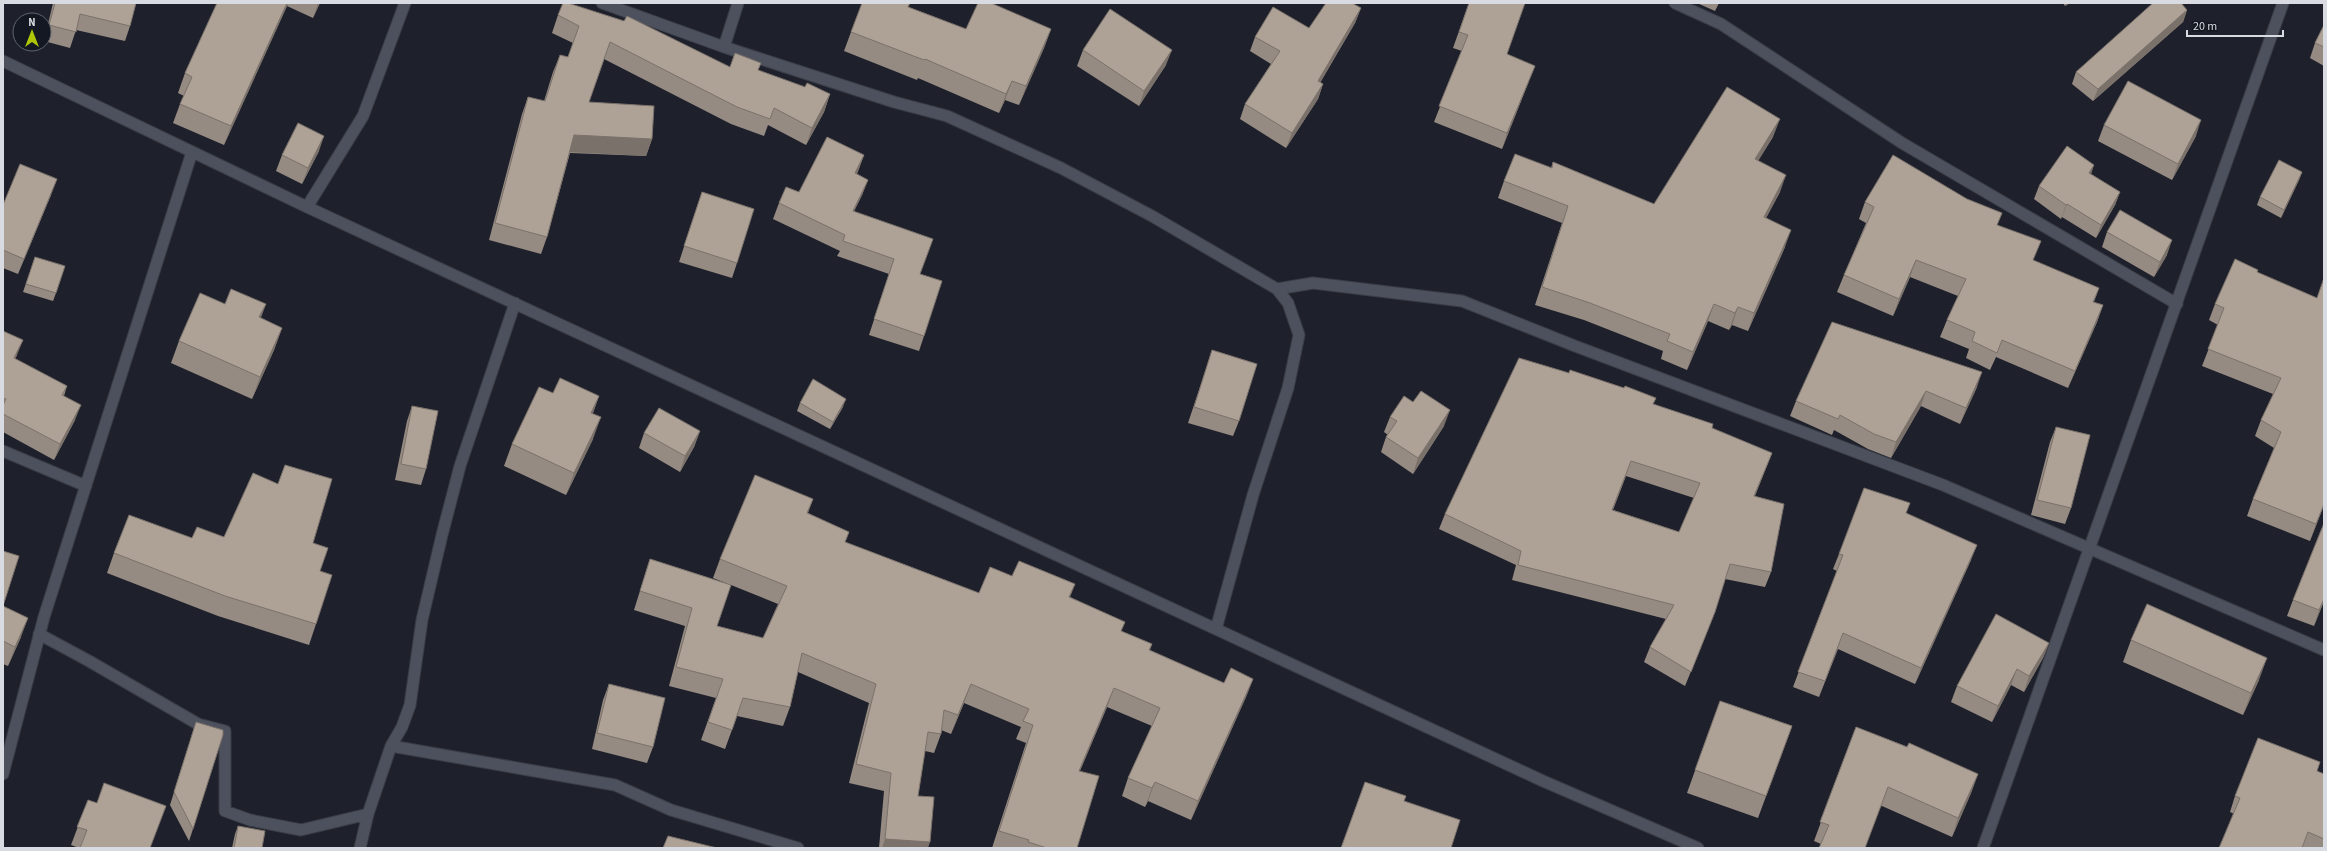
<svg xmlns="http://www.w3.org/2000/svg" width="2327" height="851" viewBox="0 0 2327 851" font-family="'Source Sans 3',sans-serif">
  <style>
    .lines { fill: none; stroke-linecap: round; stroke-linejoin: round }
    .minor-casing { stroke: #3a3d45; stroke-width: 13 }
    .minor { stroke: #4c515d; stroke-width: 11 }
    .wall { fill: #968b82; fill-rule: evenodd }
    .shaded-wall { fill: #7a716a }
    .building { fill: #aea297; stroke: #7a716a; fill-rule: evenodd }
  </style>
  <rect width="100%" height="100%" fill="#1e212c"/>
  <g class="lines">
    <defs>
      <path id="minor" d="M 602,3 L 724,47 L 894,102 L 947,116 L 1061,168 L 1152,216 L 1277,289 L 1288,303 L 1299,335 L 1288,388 L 1253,495 L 1216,629
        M 1675,3 L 1721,24 L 1902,143 L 2177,304
        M 724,47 L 738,3
        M 3,61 L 307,207 L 1543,781 L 1698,848
        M 307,207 L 363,116 L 405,3
        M 1277,289 L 1313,283 L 1462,301 L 1575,346 L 1943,485 L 2324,650
        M 3,451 L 86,486
        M 39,634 L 89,661 L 198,724 L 225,731 L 225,811 L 250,820 L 301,830 L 368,814
        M 391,746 L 615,785 L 671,810 L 798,848
        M 3,774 L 44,617 L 192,152
        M 360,848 L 368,814 L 391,746 L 402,727 L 410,705 L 422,620 L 442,535 L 460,466 L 515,303
        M 1983,848 L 2283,3"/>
    </defs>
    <use href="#minor" class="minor-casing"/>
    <use href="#minor" class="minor"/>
  </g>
  <path class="wall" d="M 53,3 L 136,3 L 130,26 L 125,41 L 76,30 L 70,48 L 44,41 Z
    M 217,3 L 320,3 L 313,18 L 287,6 L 224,145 L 173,123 L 180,104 L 184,96 L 178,93 L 185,73 Z
    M 1469,3 L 1507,54 L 1529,81 L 1502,149 L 1434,122 L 1462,51 L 1453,48 Z
    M 1697,3 L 1719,3 L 1715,11 Z
    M 2063,3 L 2070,3 L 2065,6 Z
    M 908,7 L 966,29 L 1051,29 L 1044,48 L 1019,105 L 1005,100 L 999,113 L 918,78 L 917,80 L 844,51 L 851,32 Z
    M 1361,8 L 1355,23 L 1320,83 L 1323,84 L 1318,99 L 1286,148 L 1240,119 L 1245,104 L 1271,64 L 1250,51 L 1255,37 L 1309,28 Z
    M 2187,10 L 2183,22 L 2093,101 L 2072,84 L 2076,72 Z
    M 558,15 L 730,67 L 758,70 L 805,87 L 830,94 L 824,112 L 806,145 L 768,125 L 764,136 L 731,124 L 604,59 L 589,102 L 652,139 L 646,156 L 570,153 L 547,237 L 541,254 L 489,240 L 522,114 L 528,97 L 544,101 L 553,72 L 560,55 L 568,57 L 573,43 L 552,33 Z
    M 2324,25 L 2324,66 L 2310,58 L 2315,43 Z
    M 1083,50 L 1166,65 L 1139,106 L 1077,66 Z
    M 2104,125 L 2196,136 L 2172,180 L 2098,141 Z
    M 1773,137 L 1758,160 L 1780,192 L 1766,218 L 1785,247 L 1748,331 L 1732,325 L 1729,330 L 1708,321 L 1687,370 L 1661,359 L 1663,351 L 1584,320 L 1535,305 L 1562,223 L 1498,198 L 1504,181 L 1551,168 L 1553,162 L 1654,204 Z
    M 319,151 L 302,184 L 276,171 L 282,155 Z
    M 864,155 L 857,174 L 868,180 L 862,195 L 854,211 L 920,274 L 924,336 L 919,351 L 869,335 L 889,274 L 837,256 L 840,251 L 773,219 L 779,203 Z
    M 2302,172 L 2299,180 L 2281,218 L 2257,205 L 2260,197 Z
    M 2091,174 L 2120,192 L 2115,205 L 2096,238 L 2062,217 L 2061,219 L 2034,199 L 2039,186 Z
    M 702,192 L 737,263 L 732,278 L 679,262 Z
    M 51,195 L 18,274 L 3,268 L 3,205 Z
    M 1967,199 L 2002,213 L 1997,225 L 2034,261 L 2099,288 L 2094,302 L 2103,305 L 2097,322 L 2068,388 L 1996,357 L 1990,370 L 1966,358 L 1969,349 L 1940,337 L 1947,320 L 1958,296 L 1910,277 L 1893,316 L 1837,292 L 1844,275 L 1866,223 L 1859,219 L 1865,202 Z
    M 2107,232 L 2167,255 L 2154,277 L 2102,247 Z
    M 35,257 L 56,293 L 53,301 L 23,292 Z
    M 2258,272 L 2324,505 L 2310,541 L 2247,516 L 2253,499 L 2274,448 L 2255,436 L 2261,420 L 2273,394 L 2202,366 L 2218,325 L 2209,320 L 2215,304 Z
    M 225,304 L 266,304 L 260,318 L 282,328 L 274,350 L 252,399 L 171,363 L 179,341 Z
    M 3,331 L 17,355 L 15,359 L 67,386 L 64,396 L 75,420 L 54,460 L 3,432 Z
    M 1212,350 L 1239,421 L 1233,436 L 1188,423 L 1207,366 Z
    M 1977,387 L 1960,424 L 1921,406 L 1891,458 L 1868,449 L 1834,430 L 1832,435 L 1790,416 L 1796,401 Z
    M 553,393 L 599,396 L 593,413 L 593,439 L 566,495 L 504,466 L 512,444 Z
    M 800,403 L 843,407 L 830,429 L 797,411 Z
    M 1654,404 L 1772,453 L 1755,496 L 1771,572 L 1765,587 L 1725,579 L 1709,627 L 1685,686 L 1644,662 L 1650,647 L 1666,619 L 1512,580 L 1516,565 L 1439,529 L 1445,514 ZM 1626,476 L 1694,498 L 1679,532 L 1613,510 Z
    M 412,406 L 426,469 L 421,485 L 395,480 L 407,421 Z
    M 1390,417 L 1444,426 L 1413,474 L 1381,452 L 1386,437 L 1388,435 L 1384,432 Z
    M 2056,427 L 2071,508 L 2065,524 L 2031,515 L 2050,442 Z
    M 700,431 L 694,447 L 680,472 L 639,448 L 644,433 Z
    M 285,465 L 313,543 L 320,571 L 316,624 L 309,645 L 218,616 L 107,573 L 114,553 L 192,538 L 224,537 L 278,484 Z
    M 813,499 L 808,513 L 849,532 L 845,542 L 979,593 L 1012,576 L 1075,584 L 1070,597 L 1125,622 L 1121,631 L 1152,644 L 1150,650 L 1224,683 L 1253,679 L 1246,697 L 1191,820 L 1148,801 L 1145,807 L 1122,796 L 1128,778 L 1152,726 L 1107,707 L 1080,771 L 1077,848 L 992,848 L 1026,743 L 1016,739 L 1021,727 L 964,703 L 951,734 L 941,730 L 941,734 L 934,753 L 925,751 L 918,796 L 928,848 L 879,848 L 884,791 L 849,783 L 869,703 L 798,672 L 790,707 L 783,726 L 737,716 L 725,749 L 701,740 L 716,698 L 669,686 L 685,626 L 634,610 L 644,578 L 650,559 L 728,584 L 713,578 L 720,559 ZM 731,585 L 778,604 L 763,638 L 717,626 Z
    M 1906,513 L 1971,560 L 1915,684 L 1838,649 L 1819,697 L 1793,687 L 1837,571 L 1833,569 L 1839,554 Z
    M 3,551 L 3,606 L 21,637 L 8,666 L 3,664 Z
    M 2293,600 L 2324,601 L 2314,626 L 2287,616 Z
    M 2131,640 L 2259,680 L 2243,715 L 2123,662 Z
    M 2049,643 L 2043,658 L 2024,692 L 2011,685 L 1992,722 L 1951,702 L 1957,686 Z
    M 609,684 L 653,747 L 647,763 L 592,749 L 603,700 Z
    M 1720,701 L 1792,726 L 1758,818 L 1687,793 Z
    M 196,722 L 193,829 L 189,841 L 170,805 L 192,735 Z
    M 1856,727 L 1978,774 L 1971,793 L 1952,837 L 1882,806 L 1821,844 L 1814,841 Z
    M 2317,771 L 2324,774 L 2324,848 L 2305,848 L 2230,812 L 2235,796 Z
    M 88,800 L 150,848 L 79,848 L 71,845 Z
    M 238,826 L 262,848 L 232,848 L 235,834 Z"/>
  <path class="shaded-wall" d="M 287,3 L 288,3 L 287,6 L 224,145 L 231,126 Z
    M 318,3 L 320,3 L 313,18 Z
    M 2066,3 L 2070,3 L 2065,6 Z
    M 1361,8 L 1355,23 L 1312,96 L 1318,81 Z
    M 2187,10 L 2183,22 L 2093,101 L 2098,89 Z
    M 1051,29 L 1044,48 L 1019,105 L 1026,86 Z
    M 1172,50 L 1166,65 L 1139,106 L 1144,91 Z
    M 1535,66 L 1529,81 L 1502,149 L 1507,133 Z
    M 1012,81 L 1005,100 L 999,113 L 1006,94 Z
    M 1323,84 L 1318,99 L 1286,148 L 1292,133 Z
    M 830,94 L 824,112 L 806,145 L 812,128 Z
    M 1780,119 L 1773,137 L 1749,176 L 1755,159 Z
    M 2201,120 L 2196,136 L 2172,180 L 2178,164 Z
    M 574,135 L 652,139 L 646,156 L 568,152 Z
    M 324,136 L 319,151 L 302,184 L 308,168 Z
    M 864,155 L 858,171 L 850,189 L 855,173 Z
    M 2094,165 L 2090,178 L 2089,173 Z
    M 2302,172 L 2299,180 L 2281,218 L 2284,210 Z
    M 1786,175 L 1780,192 L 1757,235 L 1764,217 Z
    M 57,179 L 51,195 L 18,274 L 24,259 Z
    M 868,180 L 862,195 L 847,226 L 853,211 Z
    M 2120,192 L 2115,205 L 2096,238 L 2101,225 Z
    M 2067,204 L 2062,217 L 2061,219 L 2066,205 Z
    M 1791,230 L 1785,247 L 1748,331 L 1754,313 Z
    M 2172,240 L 2167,255 L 2154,277 L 2160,262 Z
    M 1916,260 L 1910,277 L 1893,316 L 1899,299 Z
    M 266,304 L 258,326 L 259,317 Z
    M 1714,304 L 1708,321 L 1687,370 L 1693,352 Z
    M 2103,305 L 2097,322 L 2068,388 L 2075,371 Z
    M 1738,307 L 1732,325 L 1729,330 L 1735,313 Z
    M 282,328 L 274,350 L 252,399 L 260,377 Z
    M 23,340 L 17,355 L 8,374 L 14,358 Z
    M 1982,372 L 1977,387 L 1960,424 L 1966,408 Z
    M 1926,391 L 1921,406 L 1891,458 L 1896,442 Z
    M 599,396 L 591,418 L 591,413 Z
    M 846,399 L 843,407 L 830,429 L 833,422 Z
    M 81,405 L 75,420 L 54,460 L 60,444 Z
    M 1450,410 L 1444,426 L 1413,474 L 1418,458 Z
    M 601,417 L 593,439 L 566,495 L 574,473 Z
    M 700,431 L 694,447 L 680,472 L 685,456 Z
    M 1772,453 L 1766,468 L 1748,511 L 1754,496 Z
    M 2324,504 L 2324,505 L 2310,541 L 2316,524 Z
    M 1977,545 L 1971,560 L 1915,684 L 1921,668 Z
    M 2324,599 L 2324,601 L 2314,626 L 2319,610 Z
    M 28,618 L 21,637 L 8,666 L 15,647 Z
    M 2049,643 L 2043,658 L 2024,692 L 2029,676 Z
    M 2267,658 L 2259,680 L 2243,715 L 2251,693 Z
    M 2017,669 L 2011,685 L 1992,722 L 1998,706 Z
    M 1253,679 L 1246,697 L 1191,820 L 1198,801 Z
    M 971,684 L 964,703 L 951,734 L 958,715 Z
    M 1114,688 L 1107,707 L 1072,789 L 1079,771 Z
    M 1978,774 L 1971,793 L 1952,837 L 1958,818 Z
    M 1155,782 L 1148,801 L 1145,807 L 1152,788 Z
    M 885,839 L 930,842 L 928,848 L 882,848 Z"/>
  <path class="building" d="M 55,3 L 136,3 L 130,26 L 80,14 L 76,32 L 49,25 Z
    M 217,3 L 287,3 L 231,126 L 180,104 L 192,77 L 185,73 Z
    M 563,3 L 568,3 L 624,21 L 627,16 L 730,67 L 735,53 L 761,63 L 758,70 L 805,87 L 807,83 L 830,94 L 812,128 L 774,108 L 770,119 L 737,107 L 610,42 L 589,102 L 654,106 L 652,139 L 574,135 L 547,237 L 495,223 L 528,97 L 545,101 L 560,55 L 568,57 L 579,26 L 558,15 Z
    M 862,3 L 910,3 L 908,7 L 966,29 L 978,3 L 991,3 L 1051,29 L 1026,86 L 1012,81 L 1006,94 L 925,59 L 924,60 L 851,32 Z
    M 1326,3 L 1352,3 L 1361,8 L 1318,81 L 1323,84 L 1292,133 L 1245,104 L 1280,51 L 1255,37 L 1273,7 L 1309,28 Z
    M 1469,3 L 1525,3 L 1507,54 L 1535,66 L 1507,133 L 1439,106 L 1468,35 L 1459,32 Z
    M 2153,3 L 2181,3 L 2187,10 L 2098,89 L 2076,72 Z
    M 1110,9 L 1172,50 L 1144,91 L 1083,50 Z
    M 2324,25 L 2324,47 L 2315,43 Z
    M 2128,81 L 2201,120 L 2178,164 L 2104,125 Z
    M 1727,87 L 1780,119 L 1755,159 L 1786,175 L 1764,217 L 1791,230 L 1754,313 L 1738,307 L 1735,313 L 1714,304 L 1693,352 L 1667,341 L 1670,334 L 1590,303 L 1542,287 L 1568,206 L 1504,181 L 1515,154 L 1552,168 L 1553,162 L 1654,204 Z
    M 298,123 L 324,136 L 308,168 L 282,155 Z
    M 827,137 L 864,155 L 855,173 L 868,180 L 853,211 L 933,239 L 920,274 L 942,281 L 924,336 L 874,319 L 894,259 L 843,241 L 845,235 L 779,203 L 786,187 L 799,192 Z
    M 2067,146 L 2094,165 L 2089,173 L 2120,192 L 2101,225 L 2067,204 L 2066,205 L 2039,186 Z
    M 1893,155 L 1967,199 L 2002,213 L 1997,225 L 2041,241 L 2033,260 L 2099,288 L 2093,302 L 2103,305 L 2075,371 L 2002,340 L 1997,353 L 1972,341 L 1975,332 L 1947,320 L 1966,279 L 1916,260 L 1899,299 L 1844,275 L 1874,207 L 1865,202 Z
    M 2279,160 L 2302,172 L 2284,210 L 2260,197 Z
    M 20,164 L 57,179 L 24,259 L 3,250 L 3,205 Z
    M 702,192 L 754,209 L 737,263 L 684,246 Z
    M 2120,210 L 2172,240 L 2160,262 L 2107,232 Z
    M 35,257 L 65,266 L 56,293 L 26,284 Z
    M 2235,259 L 2258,270 L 2257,272 L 2317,298 L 2324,278 L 2324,504 L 2316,524 L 2253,499 L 2281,432 L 2261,420 L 2281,378 L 2208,349 L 2224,308 L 2215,304 Z
    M 231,289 L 266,304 L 259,317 L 282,328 L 260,377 L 179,341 L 200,293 L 225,304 Z
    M 1832,322 L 1982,372 L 1966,408 L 1926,391 L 1896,442 L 1874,434 L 1840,415 L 1838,419 L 1796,401 Z
    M 3,331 L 23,340 L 14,358 L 67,386 L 62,395 L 81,405 L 60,444 L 3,414 L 3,405 L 6,399 L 3,398 Z
    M 1212,350 L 1257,364 L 1239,421 L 1194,407 Z
    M 1519,358 L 1569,373 L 1570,370 L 1624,388 L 1625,386 L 1656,398 L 1653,404 L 1713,424 L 1712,428 L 1772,453 L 1754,496 L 1784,504 L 1771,572 L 1730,564 L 1715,612 L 1691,672 L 1650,647 L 1674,605 L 1518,565 L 1521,551 L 1445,514 ZM 1631,461 L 1700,483 L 1679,532 L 1612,510 Z
    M 560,378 L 599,396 L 591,413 L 601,417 L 574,473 L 512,444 L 539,387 L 553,393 Z
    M 813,379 L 846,399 L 833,422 L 800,403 Z
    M 1421,391 L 1450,410 L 1418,458 L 1386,437 L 1397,421 L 1390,417 L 1404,396 L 1413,402 Z
    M 412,406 L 438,411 L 426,469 L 401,464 Z
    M 659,408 L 700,431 L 685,456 L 644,433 Z
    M 2056,427 L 2090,435 L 2071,508 L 2037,500 Z
    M 285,465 L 332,479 L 313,543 L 328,548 L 320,571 L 332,575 L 316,624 L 225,596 L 114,553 L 129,515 L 192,538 L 197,527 L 224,537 L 253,473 L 278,484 Z
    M 755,475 L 813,499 L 807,513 L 849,532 L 845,542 L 979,593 L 990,567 L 1012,576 L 1019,561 L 1075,584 L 1069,597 L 1125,622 L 1121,631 L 1152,644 L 1149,650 L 1224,683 L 1231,668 L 1253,679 L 1198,801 L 1155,782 L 1152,788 L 1128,778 L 1160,708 L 1114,688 L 1079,771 L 1099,776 L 1077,848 L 1047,848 L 1028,842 L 1029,840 L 999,831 L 1033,725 L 1023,721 L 1029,709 L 971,684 L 958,715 L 944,710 L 941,734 L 928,732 L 918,796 L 934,797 L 930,842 L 885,839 L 891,773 L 856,764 L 876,684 L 802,653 L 790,707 L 743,698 L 732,730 L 708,722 L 723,679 L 676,667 L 692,608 L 640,591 L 650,559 L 731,585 L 717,626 L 763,638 L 787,586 L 720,559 Z
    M 1864,488 L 1910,503 L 1906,513 L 1977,545 L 1921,668 L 1843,633 L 1825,681 L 1798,672 L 1843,555 L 1839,554 Z
    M 2324,523 L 2324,599 L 2319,610 L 2293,600 Z
    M 3,551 L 19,556 L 3,606 L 28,618 L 15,647 L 3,641 Z
    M 2147,604 L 2267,658 L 2251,693 L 2131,640 Z
    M 1996,614 L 2049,643 L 2029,676 L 2017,669 L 1998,706 L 1957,686 Z
    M 609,684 L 665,698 L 653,747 L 597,733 Z
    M 1720,701 L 1792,726 L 1766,796 L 1695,770 Z
    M 196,722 L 223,730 L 223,735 L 193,829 L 174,792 Z
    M 1856,727 L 1907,747 L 1909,743 L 1978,774 L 1958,818 L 1888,787 L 1865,848 L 1819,848 L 1829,825 L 1820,822 Z
    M 2258,738 L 2320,762 L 2317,771 L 2324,774 L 2324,839 L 2308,832 L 2302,848 L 2219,848 L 2240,798 L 2235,796 Z
    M 1365,782 L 1406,796 L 1404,801 L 1460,820 L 1451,848 L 1341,848 Z
    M 104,783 L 166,806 L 150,848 L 80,848 L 87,830 L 77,827 L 88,800 L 97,803 Z
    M 238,826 L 265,831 L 262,848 L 234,848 Z
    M 668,836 L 717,848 L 663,848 Z"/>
  <rect width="2327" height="851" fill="none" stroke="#d8dbe2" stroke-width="8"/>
  <g transform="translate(32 32)"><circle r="19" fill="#141822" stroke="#62666f"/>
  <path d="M0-3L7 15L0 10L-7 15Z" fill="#aec508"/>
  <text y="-6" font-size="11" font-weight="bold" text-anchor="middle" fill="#d8dbe2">N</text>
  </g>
  <path d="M2187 30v6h96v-6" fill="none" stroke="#d8dbe2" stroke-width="2"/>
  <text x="2193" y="30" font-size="12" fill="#d8dbe2" stroke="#141822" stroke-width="3" paint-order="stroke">20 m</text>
</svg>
